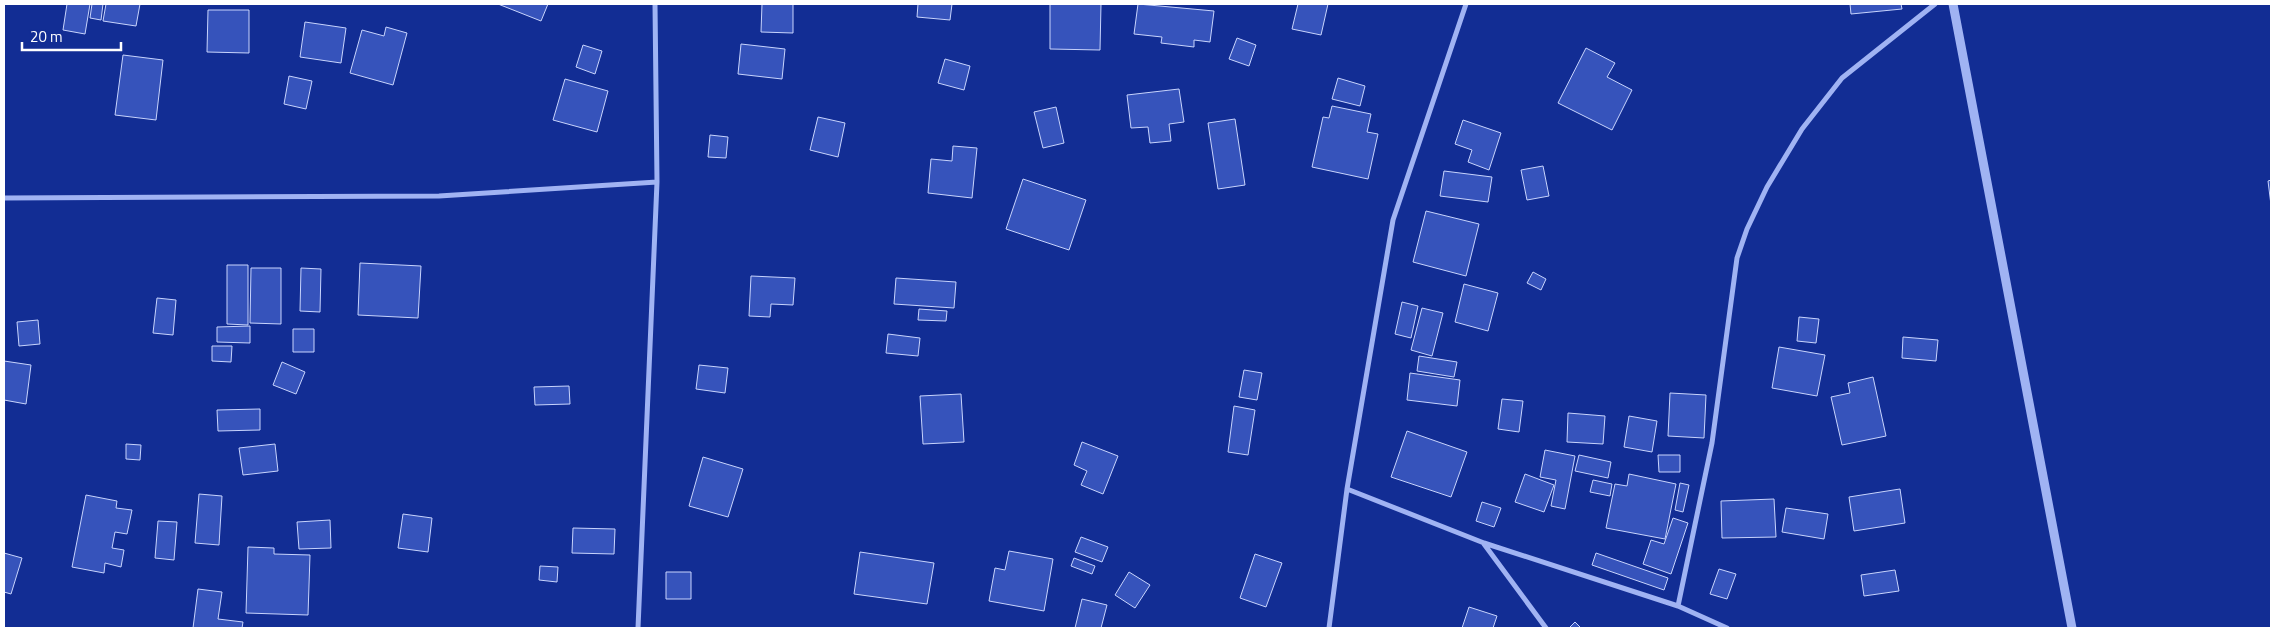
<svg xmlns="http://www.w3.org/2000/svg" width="2275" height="632" viewBox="0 0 2275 632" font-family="'Titillium Web',sans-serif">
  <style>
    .building { fill: #3653bb; stroke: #c8d4fd }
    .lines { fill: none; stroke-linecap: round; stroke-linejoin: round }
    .minor { stroke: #a0b3f3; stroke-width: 5 }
    .tertiary { stroke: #a0b3f3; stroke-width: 9 }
  </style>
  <rect width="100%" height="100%" fill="#122d94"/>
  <path class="building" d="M 67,4 L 90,4 L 85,34 L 63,30 Z
    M 92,4 L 103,4 L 101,20 L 90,18 Z
    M 106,4 L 140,4 L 136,26 L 103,21 Z
    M 498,4 L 548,4 L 541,21 Z
    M 762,4 L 793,4 L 793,33 L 761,32 Z
    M 918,4 L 952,4 L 950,20 L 917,17 Z
    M 1050,4 L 1101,4 L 1100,50 L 1050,49 Z
    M 1138,4 L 1214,11 L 1210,42 L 1194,40 L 1194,47 L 1161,43 L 1162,37 L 1134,34 Z
    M 1298,4 L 1328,4 L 1321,35 L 1292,29 Z
    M 1850,4 L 1901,4 L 1902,9 L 1851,14 Z
    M 208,10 L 249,10 L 249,53 L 207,52 Z
    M 305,22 L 346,28 L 341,63 L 300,57 Z
    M 386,27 L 407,33 L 393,85 L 350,73 L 362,30 L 384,36 Z
    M 1237,38 L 1256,45 L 1249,66 L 1229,59 Z
    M 741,44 L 785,49 L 782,79 L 738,74 Z
    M 583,45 L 602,51 L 595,74 L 576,67 Z
    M 1586,48 L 1615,63 L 1607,77 L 1632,90 L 1612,130 L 1558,103 Z
    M 123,55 L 163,60 L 156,120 L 115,115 Z
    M 945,59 L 970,66 L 964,90 L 938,83 Z
    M 289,76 L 312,81 L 306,109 L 284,104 Z
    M 1338,78 L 1365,86 L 1360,106 L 1332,99 Z
    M 565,79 L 608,91 L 597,132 L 553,120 Z
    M 1179,89 L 1184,122 L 1169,124 L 1171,141 L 1150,143 L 1148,127 L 1131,128 L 1127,95 Z
    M 1332,106 L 1371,114 L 1367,132 L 1378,134 L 1368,179 L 1312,167 L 1323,117 L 1329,118 Z
    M 1056,107 L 1064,143 L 1043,148 L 1034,112 Z
    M 818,117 L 845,123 L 838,157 L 810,150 Z
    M 1235,119 L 1245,185 L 1218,189 L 1208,123 Z
    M 1463,120 L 1501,133 L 1489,170 L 1468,162 L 1472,150 L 1455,144 Z
    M 710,135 L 728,137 L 726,158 L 708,157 Z
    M 953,146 L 977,148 L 972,198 L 928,193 L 931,159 L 952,161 Z
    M 1543,166 L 1549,196 L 1527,200 L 1521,170 Z
    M 1444,171 L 1492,177 L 1488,202 L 1440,196 Z
    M 1023,179 L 1086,200 L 1069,250 L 1006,229 Z
    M 2271,180 L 2271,205 L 2268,181 Z
    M 1426,211 L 1479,224 L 1466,276 L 1413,262 Z
    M 360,263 L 421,266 L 418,318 L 358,315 Z
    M 227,265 L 248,265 L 248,325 L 227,324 Z
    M 251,268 L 281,268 L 281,324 L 250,323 Z
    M 301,268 L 321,269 L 320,312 L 300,311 Z
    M 1533,272 L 1546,279 L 1541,290 L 1527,283 Z
    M 751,276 L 795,278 L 793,305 L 771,304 L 770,317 L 749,316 Z
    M 896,278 L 956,282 L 954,308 L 894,304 Z
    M 1464,284 L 1498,293 L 1488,331 L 1455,322 Z
    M 157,298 L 176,300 L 173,335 L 153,333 Z
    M 1402,302 L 1418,306 L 1411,338 L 1395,334 Z
    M 1422,308 L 1443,313 L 1432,356 L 1411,350 Z
    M 919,309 L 947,311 L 946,321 L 918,320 Z
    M 1799,317 L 1819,319 L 1816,343 L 1797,341 Z
    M 38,320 L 40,344 L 19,346 L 17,322 Z
    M 250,326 L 250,343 L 217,342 L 217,327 Z
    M 293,329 L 314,329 L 314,352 L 293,352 Z
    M 888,334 L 920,338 L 918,356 L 886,353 Z
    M 1903,337 L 1938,340 L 1936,361 L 1902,358 Z
    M 212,346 L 232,346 L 231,362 L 212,361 Z
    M 1779,347 L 1825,355 L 1817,396 L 1772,388 Z
    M 1419,356 L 1457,362 L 1454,377 L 1417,371 Z
    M 4,361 L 31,365 L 26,404 L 4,400 Z
    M 282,362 L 305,372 L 296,394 L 273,385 Z
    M 699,365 L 728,368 L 725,393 L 696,389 Z
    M 1244,370 L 1262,373 L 1257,400 L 1239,397 Z
    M 1410,373 L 1460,380 L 1457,406 L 1407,400 Z
    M 1873,377 L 1886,436 L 1842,445 L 1831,397 L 1850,393 L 1848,383 Z
    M 569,386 L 570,404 L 535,405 L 534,387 Z
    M 1670,393 L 1706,395 L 1704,438 L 1668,436 Z
    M 961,394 L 964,442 L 923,444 L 920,396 Z
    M 1502,399 L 1523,401 L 1519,432 L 1498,429 Z
    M 1234,406 L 1255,410 L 1248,455 L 1228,452 Z
    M 260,409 L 260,430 L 218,431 L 217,410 Z
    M 1568,413 L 1605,416 L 1603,444 L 1567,442 Z
    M 1629,416 L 1657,421 L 1652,452 L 1624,447 Z
    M 1407,431 L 1467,452 L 1451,497 L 1391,477 Z
    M 1082,442 L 1118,456 L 1103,494 L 1081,485 L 1087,471 L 1074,465 Z
    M 126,444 L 141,445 L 140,460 L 126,459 Z
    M 275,444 L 278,471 L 243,475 L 239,448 Z
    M 1545,450 L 1575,456 L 1565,509 L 1551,506 L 1556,480 L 1540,477 Z
    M 1579,455 L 1611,462 L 1608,478 L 1575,471 Z
    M 1658,455 L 1680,455 L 1680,472 L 1659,472 Z
    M 703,457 L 743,469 L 728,517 L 689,506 Z
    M 1525,474 L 1554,485 L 1544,512 L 1515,502 Z
    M 1629,474 L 1676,484 L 1665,539 L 1606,528 L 1615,484 L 1627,486 Z
    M 1593,480 L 1612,484 L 1610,496 L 1590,492 Z
    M 1680,483 L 1689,485 L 1683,512 L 1675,510 Z
    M 1900,489 L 1905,523 L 1854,531 L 1849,497 Z
    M 199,494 L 222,496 L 219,545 L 195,543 Z
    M 86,495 L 117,501 L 116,508 L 132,510 L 127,534 L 115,532 L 112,548 L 124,550 L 121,567 L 105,563 L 104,573 L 72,567 Z
    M 1774,499 L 1776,537 L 1722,538 L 1721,501 Z
    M 1482,502 L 1501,508 L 1494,527 L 1476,521 Z
    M 1786,508 L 1828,514 L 1824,539 L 1782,532 Z
    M 403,514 L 432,518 L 428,552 L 398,548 Z
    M 1673,518 L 1688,523 L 1671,574 L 1643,564 L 1651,540 L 1664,544 Z
    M 330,520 L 331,548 L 299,549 L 297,522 Z
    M 158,521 L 177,522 L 174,560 L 155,558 Z
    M 573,528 L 615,529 L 614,554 L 572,553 Z
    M 1081,537 L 1108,547 L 1102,562 L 1075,552 Z
    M 248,547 L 274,548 L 274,554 L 310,555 L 308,615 L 246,613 Z
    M 1009,551 L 1053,559 L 1044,611 L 989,601 L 995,568 L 1005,570 Z
    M 860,552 L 934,563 L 927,604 L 854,594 Z
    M 4,553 L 22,558 L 11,594 L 4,592 Z
    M 1596,553 L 1668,578 L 1664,590 L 1592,565 Z
    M 1255,554 L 1282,563 L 1266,607 L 1240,598 Z
    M 1074,558 L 1095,566 L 1092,574 L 1071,566 Z
    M 540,566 L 558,567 L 557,582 L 539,580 Z
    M 1719,569 L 1736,574 L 1727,599 L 1710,594 Z
    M 1895,570 L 1899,591 L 1864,596 L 1861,575 Z
    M 666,572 L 691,572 L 691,599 L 666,599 Z
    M 1129,572 L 1150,585 L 1135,608 L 1115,595 Z
    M 198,589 L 222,592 L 218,619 L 243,622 L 242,628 L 193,628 Z
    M 1082,599 L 1107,605 L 1101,628 L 1075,628 Z
    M 1469,607 L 1497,616 L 1493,628 L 1462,628 Z
    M 1575,622 L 1581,628 L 1569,628 Z"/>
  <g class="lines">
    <path class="minor" d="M 4,198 L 439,196 L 657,182
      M 1347,489 L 1484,543 L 1678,606 L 1727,628
      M 1484,544 L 1546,628
      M 1678,606 L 1712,443 L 1737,258 L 1747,229 L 1767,187 L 1802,129 L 1842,78 L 1935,4
      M 638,628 L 657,182 L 655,4
      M 1329,628 L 1347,489 L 1393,220 L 1466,4"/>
    <path class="tertiary" d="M 1953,4 L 2072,628"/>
  </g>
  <rect width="2275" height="632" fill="none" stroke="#ffffff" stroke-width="10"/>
  <path d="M22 42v8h99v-8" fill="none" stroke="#ffffff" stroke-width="2.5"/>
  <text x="30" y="42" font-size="15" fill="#ffffff" stroke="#122d94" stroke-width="4" paint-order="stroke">20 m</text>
</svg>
